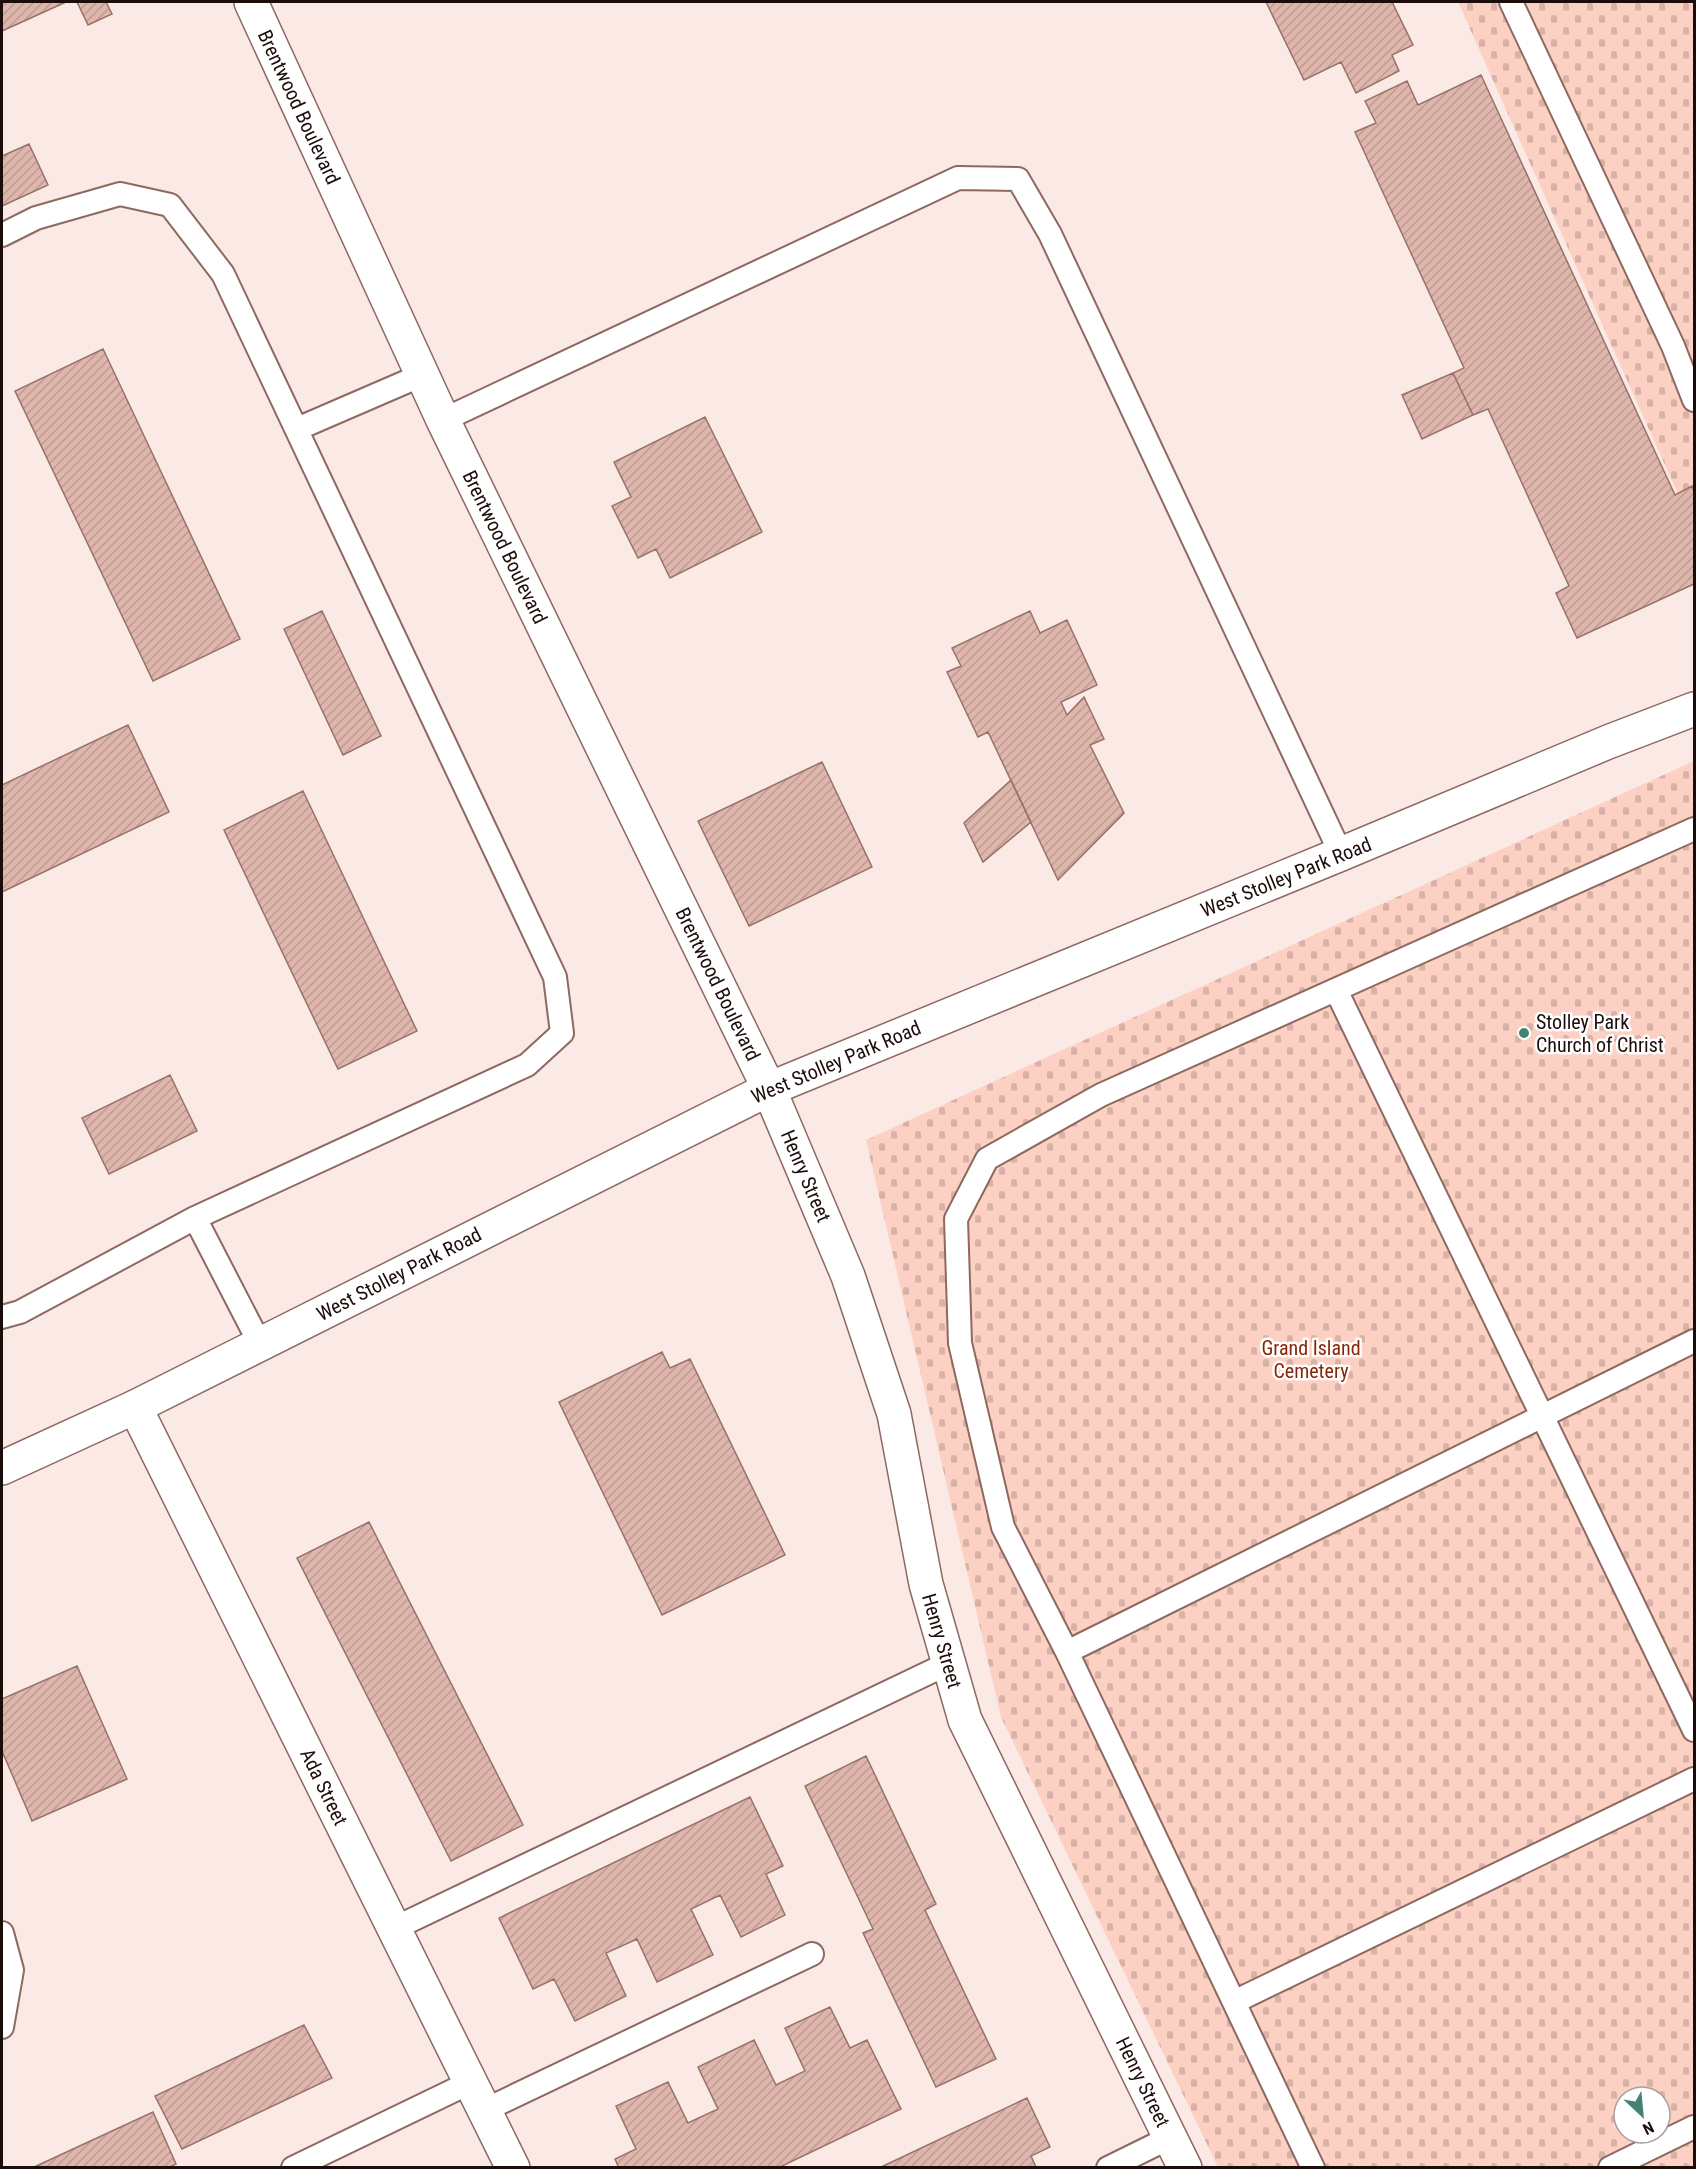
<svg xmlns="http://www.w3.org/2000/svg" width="1696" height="2169" viewBox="0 0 1696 2169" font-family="'Roboto Condensed',sans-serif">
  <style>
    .cemetery { fill: url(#cemetery-stones); fill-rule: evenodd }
    .building { fill: url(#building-hatch); stroke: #977268; stroke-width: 1.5 }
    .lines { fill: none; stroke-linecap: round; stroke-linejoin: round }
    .service-casing { stroke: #8d695f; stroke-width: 26 }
    .minor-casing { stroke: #8d695f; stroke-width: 36 }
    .secondary-casing { stroke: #8d695f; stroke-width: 36 }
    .service { stroke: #fff; stroke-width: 22 }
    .minor { stroke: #fff; stroke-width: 33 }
    .secondary { stroke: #fff; stroke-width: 33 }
    .poi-dot { fill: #438373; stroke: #fff; stroke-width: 2 }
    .labels { text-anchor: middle; stroke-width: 5; stroke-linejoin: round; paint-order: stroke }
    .street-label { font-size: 20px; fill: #1b0d0a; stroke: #fff }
    .poi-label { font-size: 20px; fill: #1b0d0a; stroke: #fff; text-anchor: start }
    .park-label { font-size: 20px; fill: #882506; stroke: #fff }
  </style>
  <defs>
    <pattern id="cemetery-stones" width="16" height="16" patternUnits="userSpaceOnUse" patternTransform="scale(1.5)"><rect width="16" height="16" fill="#fdd0c4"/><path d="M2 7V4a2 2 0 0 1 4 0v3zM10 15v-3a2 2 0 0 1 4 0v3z" fill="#d8b1a7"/></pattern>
    <pattern id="building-hatch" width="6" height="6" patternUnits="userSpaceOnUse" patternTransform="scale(1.5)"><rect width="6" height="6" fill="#deb6ab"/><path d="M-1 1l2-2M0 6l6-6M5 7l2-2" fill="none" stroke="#be9b92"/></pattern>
  </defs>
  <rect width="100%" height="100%" fill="#fae9e5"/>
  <path class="cemetery" d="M 1458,2 L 1694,2 L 1694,530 Z
    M 1694,761 L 1694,2167 L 1218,2167 L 1001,1717 L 866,1140 ZM 1624,2097 L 1660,2097 L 1660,2133 L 1624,2133 Z"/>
  <path class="building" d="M 2,2 L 66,2 L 2,31 Z
    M 77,2 L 106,2 L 112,14 L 88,25 Z
    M 1266,2 L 1392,2 L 1413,45 L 1392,55 L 1399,71 L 1356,93 L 1341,62 L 1304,80 Z
    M 1481,75 L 1675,495 L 1692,486 L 1694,492 L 1694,584 L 1577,638 L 1556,593 L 1569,586 L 1488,409 L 1473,415 L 1453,373 L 1464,368 L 1355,132 L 1376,123 L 1365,101 L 1407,81 L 1418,105 Z
    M 29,144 L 48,185 L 2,206 L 2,156 Z
    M 103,349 L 240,639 L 153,681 L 15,391 Z
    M 1453,373 L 1473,415 L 1422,439 L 1402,395 Z
    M 705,417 L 762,532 L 670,578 L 656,549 L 638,558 L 612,506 L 631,497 L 614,462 Z
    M 322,611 L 381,736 L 343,755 L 284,629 Z
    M 1030,611 L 1040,633 L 1067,620 L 1097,685 L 1061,702 L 1067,715 L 1084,697 L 1104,739 L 1090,745 L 1124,813 L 1058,880 L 988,732 L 978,737 L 947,672 L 961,666 L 952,648 Z
    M 128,725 L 169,812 L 2,892 L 2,785 Z
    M 822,762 L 872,867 L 749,926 L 698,821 Z
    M 1011,780 L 1031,822 L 983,862 L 964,823 Z
    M 303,791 L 417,1031 L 338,1069 L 224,830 Z
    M 170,1075 L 197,1131 L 109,1174 L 82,1118 Z
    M 662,1352 L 670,1368 L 690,1359 L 785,1555 L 662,1615 L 559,1402 Z
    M 369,1522 L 523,1825 L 451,1861 L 297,1558 Z
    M 77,1666 L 127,1779 L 32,1821 L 2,1751 L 2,1699 Z
    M 866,1756 L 936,1904 L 925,1910 L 996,2059 L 936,2087 L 863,1933 L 873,1929 L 805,1786 Z
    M 750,1797 L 783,1866 L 766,1874 L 785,1915 L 741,1937 L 720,1895 L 691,1909 L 713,1955 L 657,1982 L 637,1939 L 606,1953 L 626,1996 L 575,2021 L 554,1979 L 533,1989 L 499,1918 Z
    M 830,2007 L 850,2048 L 867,2040 L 901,2109 L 778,2168 L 619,2168 L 615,2159 L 636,2149 L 616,2106 L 668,2082 L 688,2123 L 718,2109 L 698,2067 L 754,2040 L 776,2085 L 805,2071 L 785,2028 Z
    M 304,2025 L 332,2078 L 182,2149 L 155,2096 Z
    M 1027,2098 L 1050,2147 L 1031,2156 L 1036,2167 L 879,2168 Z
    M 153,2112 L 176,2164 L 168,2168 L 32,2168 Z"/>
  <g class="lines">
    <defs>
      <path id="service" d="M 1511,2 L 1673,346 L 1694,400
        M 2,235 L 36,218 L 120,194 L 170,205 L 223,274 L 555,977 L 562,1033 L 527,1065 L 195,1218 L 20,1312 L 2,1317
        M 443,420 L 958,178 L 1018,179 L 1050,234 L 1341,854
        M 297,429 L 422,375
        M 1336,990 L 1694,1730
        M 195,1218 L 260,1344
        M 1067,1652 L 1694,1341
        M 395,1928 L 949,1663
        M 2,1933 L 12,1970 L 2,2027
        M 1234,2002 L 1694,1779
        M 485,2110 L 812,1954
        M 293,2168 L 471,2082
        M 1108,2168 L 1171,2137
        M 1313,2168 L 1067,1652 L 1003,1527 L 960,1343 L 956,1219 L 987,1159 L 1101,1095 L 1694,829
        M 1610,2168 L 1694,2127"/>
      <path id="minor" d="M 251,2 L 443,420 L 769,1089 L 848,1276 L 894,1414 L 926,1584 L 965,1720 L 1185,2168
        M 135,1407 L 513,2168"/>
      <path id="secondary" d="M 2,1468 L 135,1407 L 769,1089 L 1341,854 L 1608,742 L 1694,709"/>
    </defs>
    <use href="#service" class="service-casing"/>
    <use href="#minor" class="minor-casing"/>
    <use href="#secondary" class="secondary-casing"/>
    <use href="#service" class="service"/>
    <use href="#minor" class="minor"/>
    <use href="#secondary" class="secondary"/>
  </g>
  <circle class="poi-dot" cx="1524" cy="1033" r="6"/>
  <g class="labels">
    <g class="street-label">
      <text transform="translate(299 107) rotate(65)" y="7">Brentwood Boulevard</text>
      <text transform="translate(505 547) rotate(64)" y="7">Brentwood Boulevard</text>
      <text transform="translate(1286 877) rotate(-22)" y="7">West Stolley Park Road</text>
      <text transform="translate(718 984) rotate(64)" y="7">Brentwood Boulevard</text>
      <text transform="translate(836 1062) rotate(-23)" y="7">West Stolley Park Road</text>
      <text transform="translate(806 1176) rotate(67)" y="7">Henry Street</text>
      <text transform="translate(399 1274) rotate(-27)" y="7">West Stolley Park Road</text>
      <text transform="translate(942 1641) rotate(74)" y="7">Henry Street</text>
      <text transform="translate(324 1787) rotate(64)" y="7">Ada Street</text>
      <text transform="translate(1143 2082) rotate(64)" y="7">Henry Street</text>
    </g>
    <g class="poi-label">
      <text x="1536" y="1029">Stolley Park<tspan x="1536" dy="23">Church of Christ</tspan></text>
    </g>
    <g class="park-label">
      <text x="1311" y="1355">Grand Island<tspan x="1311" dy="23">Cemetery</tspan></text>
    </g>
  </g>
  <rect width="1696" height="2169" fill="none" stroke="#1b0d0a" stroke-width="6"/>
  <g transform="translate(1642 2115) rotate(154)"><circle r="28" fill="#ffffff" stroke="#a49e9d" stroke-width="1.5"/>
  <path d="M0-4.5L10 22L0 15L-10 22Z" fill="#438373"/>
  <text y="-9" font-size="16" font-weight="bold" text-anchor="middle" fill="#1b0d0a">N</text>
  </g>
</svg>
